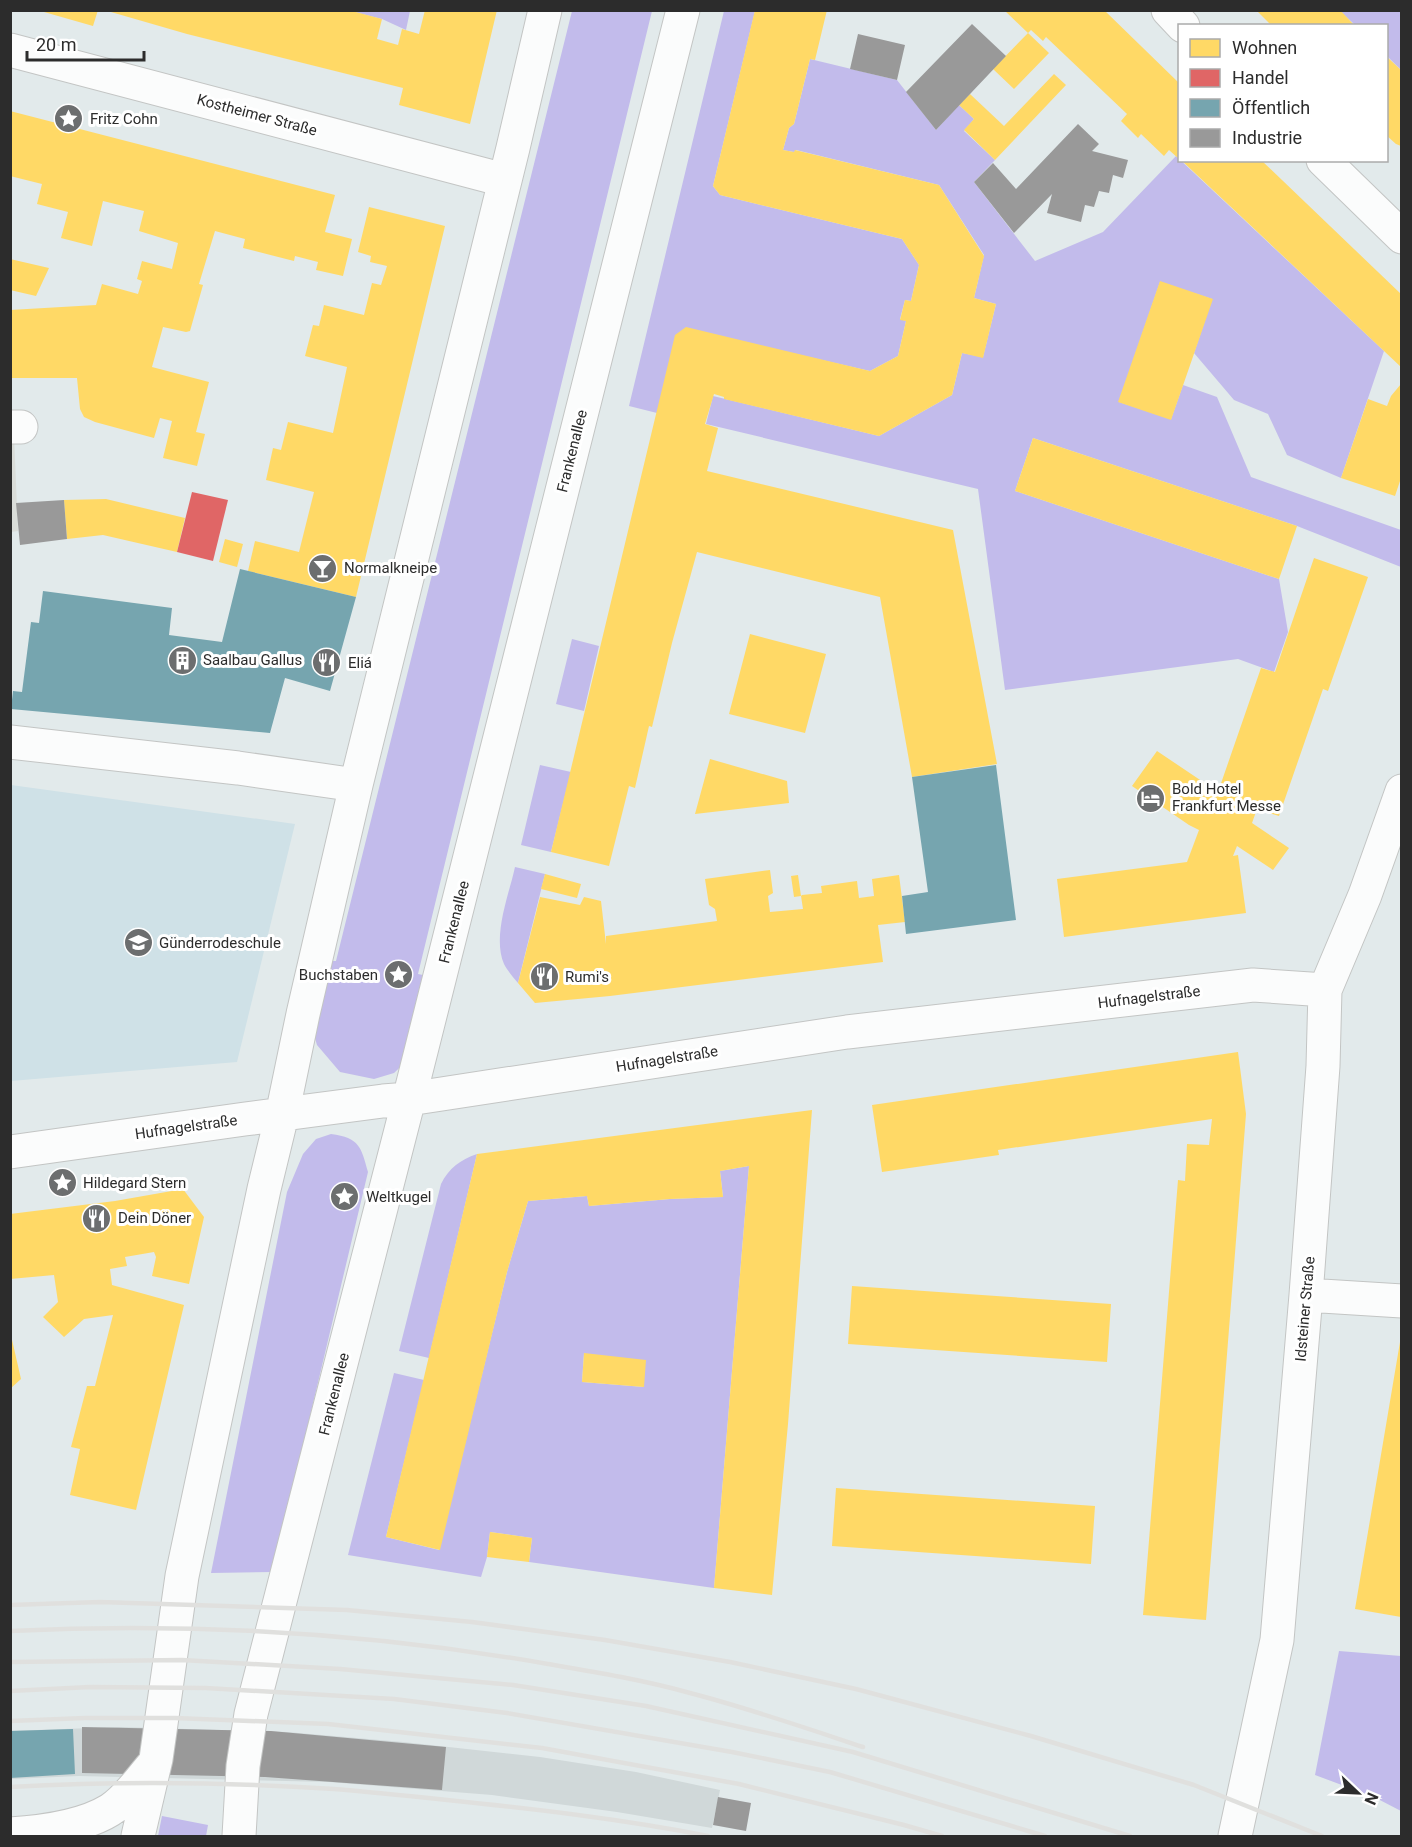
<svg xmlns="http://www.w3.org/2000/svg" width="1412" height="1847" viewBox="0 0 1412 1847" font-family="Roboto,sans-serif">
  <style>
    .industrial { fill: #daddd9 }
    .education { fill: #cfe1e7 }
    .green { fill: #c2bbeb; fill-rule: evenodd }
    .plaza { fill: #d0d8d9 }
    .homes { fill: #ffd966 }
    .shops { fill: #e06666 }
    .public { fill: #76a5af }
    .industry { fill: #999 }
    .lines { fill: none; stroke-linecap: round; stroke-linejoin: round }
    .minor-casing { stroke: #c3c5c4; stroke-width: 35 }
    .minor { stroke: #fbfcfc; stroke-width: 33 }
    .rail { stroke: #e0e0de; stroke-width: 4.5 }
    .labels { text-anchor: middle; stroke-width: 6; stroke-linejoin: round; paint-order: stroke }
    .street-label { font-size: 15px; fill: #2c2c2c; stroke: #fff }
    .poi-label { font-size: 15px; fill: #2c2c2c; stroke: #fff; text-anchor: start }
  </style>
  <rect width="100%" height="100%" fill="#e2eaeb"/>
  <path class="industrial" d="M 10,435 L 14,435 L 18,531 L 11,532 Z"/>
  <path class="education" d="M 11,785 L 295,824 L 237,1062 L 11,1081 Z"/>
  <path class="green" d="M 350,11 L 410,11 L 406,30 L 382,19 Z
    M 572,11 L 652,11 L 418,974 L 433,977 L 415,1053 L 394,1073 L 374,1079 L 340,1072 L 317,1045 L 309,1018 L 323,961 L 336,961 Z
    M 724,11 L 755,11 L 713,186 L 720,195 L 902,239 L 919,265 L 911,301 L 905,300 L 900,319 L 906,321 L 898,356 L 870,371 L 769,348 L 657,413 L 629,406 Z
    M 1340,11 L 1401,11 L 1401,70 L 1387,56 L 1386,26 L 1355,25 Z
    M 810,59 L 897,80 L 936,130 L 959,105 L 974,119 L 964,131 L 995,160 L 974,182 L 1035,261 L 1103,232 L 1176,156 L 1384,351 L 1341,478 L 1287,455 L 1268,414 L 1234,400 L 1194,353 L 1212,299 L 1160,282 L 1119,402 L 1171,419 L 1183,385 L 1217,397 L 1251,477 L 1401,530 L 1401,567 L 1297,526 L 1033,438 L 1015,491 L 1279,579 L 1288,632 L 1274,672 L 1238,659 L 1005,690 L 978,489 L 706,424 L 713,396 L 879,436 L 952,395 L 962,353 L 983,357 L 996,304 L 974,298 L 984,255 L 939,185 L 796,150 L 794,152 L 783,150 L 789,128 L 794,124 Z
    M 572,639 L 599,646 L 584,711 L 556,704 Z
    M 540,765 L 571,772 L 551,852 L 521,845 Z
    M 515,867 L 545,874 L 518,983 C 513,977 507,970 504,964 C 492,936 509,895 515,867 Z
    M 331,1134 C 360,1138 361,1147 368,1172 L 273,1572 L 211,1573 L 287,1192 L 303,1154 L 316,1139 Z
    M 477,1154 L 429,1358 L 399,1351 L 441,1184 C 449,1168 460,1160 477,1154 Z
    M 749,1166 L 714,1588 L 529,1562 L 532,1538 L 490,1532 L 487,1557 L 481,1577 L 348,1555 L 394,1373 L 424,1380 L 386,1537 L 439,1550 L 507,1272 L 528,1201 L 587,1196 L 589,1206 L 670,1199 L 723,1197 L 720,1171 ZM 584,1353 L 644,1387 L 582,1382 Z
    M 1339,1651 L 1401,1656 L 1401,1811 L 1374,1797 L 1315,1775 Z
    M 162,1816 L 208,1825 L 206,1836 L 158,1836 Z"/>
  <path class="plaza" d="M 118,1727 L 287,1732 L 403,1742 L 540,1757 L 636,1772 L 720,1790 L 712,1828 L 617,1812 L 492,1795 L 329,1782 L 79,1776 L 11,1779 L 10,1731 Z"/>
  <path class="homes" d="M 37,10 L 98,10 L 93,26 Z
    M 104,10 L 348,10 L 382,19 L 377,39 L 398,45 L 402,29 L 419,34 L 425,10 L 497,10 L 470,124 L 399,105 L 403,88 L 187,34 Z
    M 755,10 L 827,10 L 815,60 L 810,59 L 794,124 L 789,128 L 783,150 L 794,152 L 795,150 L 939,185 L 984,256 L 974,298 L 996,304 L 983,358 L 962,353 L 952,395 L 879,436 L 724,399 L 724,397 L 714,394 L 705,424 L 718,428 L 707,471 L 953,530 L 997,764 L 912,777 L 880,597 L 697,552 L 672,643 L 652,727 L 649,726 L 635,788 L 629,786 L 609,866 L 551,852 L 675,335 L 686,327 L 870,371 L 898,356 L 906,321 L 900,320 L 905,300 L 911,301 L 919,265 L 902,239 L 720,195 L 713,186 Z
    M 1004,10 L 1104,10 L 1179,83 L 1179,159 L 1169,150 L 1164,156 L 1141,134 L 1138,138 L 1121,121 L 1127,114 L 1046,37 L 1043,41 L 1031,30 L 1028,33 L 1049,53 L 1014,89 L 993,69 L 1028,33 Z
    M 1256,10 L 1340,10 L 1355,26 L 1272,26 Z
    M 1386,56 L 1401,70 L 1401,146 L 1396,144 L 1386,135 Z
    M 1054,74 L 1066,85 L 995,160 L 964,130 L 974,119 L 959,105 L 970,94 L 1004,126 Z
    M 10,111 L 335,195 L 325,232 L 352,239 L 343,276 L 316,270 L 318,262 L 295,256 L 294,261 L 243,248 L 245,239 L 215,231 L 199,284 L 203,285 L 190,331 L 186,332 L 163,327 L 152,367 L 209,382 L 196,432 L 205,434 L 197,466 L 163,458 L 172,421 L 160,418 L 154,438 L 95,422 L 84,417 L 80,409 L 77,378 L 10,378 L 10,310 L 96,305 L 102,284 L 138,294 L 142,281 L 137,279 L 142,261 L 172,269 L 178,243 L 139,231 L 144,211 L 103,201 L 92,246 L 61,238 L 68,212 L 37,204 L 42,184 L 10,176 Z
    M 1181,160 L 1261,160 L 1401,294 L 1401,367 Z
    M 369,207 L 445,226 L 356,597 L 248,571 L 255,541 L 299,552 L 314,492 L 266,480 L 273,448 L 281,450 L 288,422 L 333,433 L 347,367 L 305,356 L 313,325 L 319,326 L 324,305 L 364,315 L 372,283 L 381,285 L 387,266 L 370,262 L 371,256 L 358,252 Z
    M 10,259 L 49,268 L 36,296 L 10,290 Z
    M 1160,281 L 1213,299 L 1171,420 L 1118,402 Z
    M 1401,384 L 1401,478 L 1395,496 L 1341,478 L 1368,399 L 1387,406 L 1391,396 Z
    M 1033,438 L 1297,526 L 1279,579 L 1015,491 Z
    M 106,499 L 185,518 L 177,552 L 103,535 L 67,539 L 64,500 Z
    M 225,539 L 243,544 L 237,567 L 219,562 Z
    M 1314,558 L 1368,577 L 1328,691 L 1323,689 L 1279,816 L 1257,809 L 1252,823 L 1289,848 L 1273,870 L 1237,846 L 1233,856 L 1238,855 L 1246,913 L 1064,937 L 1057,879 L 1187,862 L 1199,830 L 1189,825 L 1132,786 L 1157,751 L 1218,792 L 1261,668 L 1275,672 Z
    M 750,634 L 826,654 L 805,733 L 729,714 Z
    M 710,759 L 787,781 L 789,803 L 695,814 Z
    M 770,870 L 773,893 L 768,896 L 770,912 L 803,909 L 801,896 L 794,897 L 791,876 L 798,875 L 801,896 L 802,895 L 822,893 L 821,886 L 857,881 L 859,898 L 874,896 L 872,879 L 899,875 L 905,922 L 878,925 L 883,962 L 610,996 L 535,1003 L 518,983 L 540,897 L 580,905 L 584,897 L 601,901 L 606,944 L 606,936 L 717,921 L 715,909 L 709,905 L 705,879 Z
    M 545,874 L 581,884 L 577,898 L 541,889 Z
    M 1238,1052 L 1246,1114 L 1206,1620 L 1143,1615 L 1178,1180 L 1185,1181 L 1187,1144 L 1209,1145 L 1212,1119 L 998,1150 L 999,1155 L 882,1172 L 872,1105 Z
    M 812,1110 L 788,1424 L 772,1595 L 714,1588 L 749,1166 L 720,1171 L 723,1197 L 670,1199 L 589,1206 L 587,1196 L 528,1201 L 507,1272 L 440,1550 L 386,1537 L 477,1154 Z
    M 183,1189 L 204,1217 L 189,1284 L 152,1276 L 156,1257 L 154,1252 L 125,1257 L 127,1266 L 110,1269 L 112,1285 L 184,1305 L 136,1510 L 70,1495 L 80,1449 L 71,1447 L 87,1386 L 95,1386 L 113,1315 L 84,1319 L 64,1337 L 43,1317 L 58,1302 L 54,1275 L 10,1279 L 10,1214 L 115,1201 Z
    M 852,1286 L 1111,1304 L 1107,1362 L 848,1344 Z
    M 10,1331 L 21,1379 L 10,1389 Z
    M 1400,1342 L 1401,1342 L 1401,1617 L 1355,1609 Z
    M 584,1353 L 646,1360 L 644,1387 L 582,1382 Z
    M 836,1488 L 1095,1506 L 1091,1564 L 832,1546 Z
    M 490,1532 L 532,1538 L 529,1562 L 487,1557 Z"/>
  <path class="shops" d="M 192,492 L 228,500 L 213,561 L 177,552 Z"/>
  <path class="public" d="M 240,569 L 356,597 L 330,691 L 285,678 L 270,733 L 11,709 L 13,691 L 22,692 L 31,622 L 39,623 L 43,591 L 172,608 L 169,635 L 222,642 Z
    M 996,765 L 1016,920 L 906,934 L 902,896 L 928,892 L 912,777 Z
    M 73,1729 L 75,1774 L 10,1778 L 10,1731 Z"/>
  <path class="industry" d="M 972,24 L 1006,56 L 936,130 L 906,92 Z
    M 858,34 L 905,45 L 897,80 L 850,69 Z
    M 1078,124 L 1099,144 L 1092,151 L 1128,160 L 1123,178 L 1113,175 L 1109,193 L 1099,191 L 1094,207 L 1085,205 L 1081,222 L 1047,213 L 1052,194 L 1014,233 L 974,182 L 993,163 L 1016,189 Z
    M 64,500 L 67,539 L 20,545 L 16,503 Z
    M 82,1727 L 271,1731 L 446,1747 L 442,1790 L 265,1777 L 82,1773 Z
    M 718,1797 L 751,1803 L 746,1831 L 713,1825 Z"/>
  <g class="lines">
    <defs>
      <path id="minor" d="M 1168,10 L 1183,26
        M 10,50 L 504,180
        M 1323,160 L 1402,237
        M 10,427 L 21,427
        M 10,742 L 238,768 L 356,785
        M 10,1152 L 245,1119 L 383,1101 L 409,1099 L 847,1032 L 1253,985 L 1325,990
        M 1306,1295 L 1402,1301
        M 10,1834 C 41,1832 84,1826 110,1810 C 127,1799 139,1781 152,1766
        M 138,1836 L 156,1759 L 182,1576 L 264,1189 L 282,1115 L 303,1014 L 356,785 L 513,148 L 545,10
        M 239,1836 L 243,1766 L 251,1714 L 409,1099 L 683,10
        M 1235,1836 L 1277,1640 L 1306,1295 L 1323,1066 L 1325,990 L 1365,895 L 1402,791"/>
    </defs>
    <use href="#minor" class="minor-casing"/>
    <use href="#minor" class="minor"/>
    <path class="rail" d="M 10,1605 L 100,1602 L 347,1610 L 472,1622 L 605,1640 L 730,1662 L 856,1689 L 1031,1736 L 1194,1785 L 1322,1836
      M 10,1631 C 190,1622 371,1633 548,1664 C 595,1672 643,1680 690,1693 C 748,1708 806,1728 863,1747
      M 10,1662 L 182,1660 L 340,1669 L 513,1685 L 646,1706 L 853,1752 L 1130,1836
      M 10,1691 L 90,1687 L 206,1688 L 394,1699 L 507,1713 L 732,1752 L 830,1772 L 1045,1836
      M 10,1721 L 85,1718 L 175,1718 L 328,1724 L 542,1748 L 739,1784 L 904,1825 L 942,1836
      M 10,1787 C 118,1781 226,1782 334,1789 C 371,1792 409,1796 447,1800 C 534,1809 622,1819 708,1836"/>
  </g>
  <defs>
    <symbol id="sight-disc" viewBox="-11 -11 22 22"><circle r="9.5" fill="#6c6e6f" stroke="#fff"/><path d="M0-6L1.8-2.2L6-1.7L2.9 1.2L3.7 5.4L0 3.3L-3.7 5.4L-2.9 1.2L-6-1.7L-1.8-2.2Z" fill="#fff"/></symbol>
    <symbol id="bar-disc" viewBox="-11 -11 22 22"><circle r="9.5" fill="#6c6e6f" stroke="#fff"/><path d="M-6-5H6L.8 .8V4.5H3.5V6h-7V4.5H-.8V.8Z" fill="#fff"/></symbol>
    <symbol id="building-disc" viewBox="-11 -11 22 22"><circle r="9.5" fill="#6c6e6f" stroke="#fff"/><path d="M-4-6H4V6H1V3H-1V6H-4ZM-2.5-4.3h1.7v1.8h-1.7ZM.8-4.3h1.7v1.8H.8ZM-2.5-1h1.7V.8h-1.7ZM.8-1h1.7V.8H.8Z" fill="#fff"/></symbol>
    <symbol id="restaurant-disc" viewBox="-11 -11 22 22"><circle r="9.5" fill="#6c6e6f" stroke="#fff"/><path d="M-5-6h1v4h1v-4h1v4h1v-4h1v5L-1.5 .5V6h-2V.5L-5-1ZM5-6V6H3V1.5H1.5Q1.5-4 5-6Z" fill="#fff"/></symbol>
    <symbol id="hotel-disc" viewBox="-11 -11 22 22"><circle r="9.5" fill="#6c6e6f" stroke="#fff"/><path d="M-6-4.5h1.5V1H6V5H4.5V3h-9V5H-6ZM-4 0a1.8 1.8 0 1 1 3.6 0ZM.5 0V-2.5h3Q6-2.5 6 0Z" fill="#fff"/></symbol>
    <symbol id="school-disc" viewBox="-11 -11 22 22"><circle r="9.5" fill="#6c6e6f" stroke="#fff"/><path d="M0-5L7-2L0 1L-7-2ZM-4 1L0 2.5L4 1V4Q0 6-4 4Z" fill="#fff"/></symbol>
  </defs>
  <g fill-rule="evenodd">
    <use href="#sight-disc" x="52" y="102" width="33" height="33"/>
    <use href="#bar-disc" x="306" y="552" width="33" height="33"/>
    <use href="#building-disc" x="166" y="644" width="33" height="33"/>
    <use href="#restaurant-disc" x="310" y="646" width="33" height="33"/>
    <use href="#hotel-disc" x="1134" y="782" width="33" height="33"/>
    <use href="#school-disc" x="122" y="926" width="33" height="33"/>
    <use href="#sight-disc" x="382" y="958" width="33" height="33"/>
    <use href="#restaurant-disc" x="528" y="960" width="33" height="33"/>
    <use href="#sight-disc" x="46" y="1166" width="33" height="33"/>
    <use href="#sight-disc" x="328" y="1180" width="33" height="33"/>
    <use href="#restaurant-disc" x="80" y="1202" width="33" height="33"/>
  </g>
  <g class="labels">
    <g class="street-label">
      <text transform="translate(257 115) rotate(15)" y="5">Kostheimer Straße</text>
      <text transform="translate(572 451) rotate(-76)" y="5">Frankenallee</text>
      <text transform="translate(454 922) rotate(-76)" y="5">Frankenallee</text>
      <text transform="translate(1149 997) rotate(-7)" y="5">Hufnagelstraße</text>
      <text transform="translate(667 1059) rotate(-9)" y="5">Hufnagelstraße</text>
      <text transform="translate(186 1127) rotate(-8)" y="5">Hufnagelstraße</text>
      <text transform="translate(1305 1309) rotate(-85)" y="5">Idsteiner Straße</text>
      <text transform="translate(334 1394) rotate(-76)" y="5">Frankenallee</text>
    </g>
    <g class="poi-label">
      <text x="90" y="124">Fritz Cohn</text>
      <text x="344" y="573">Normalkneipe</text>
      <text x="203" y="665">Saalbau Gallus</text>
      <text x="348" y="668">Eliá</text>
      <text x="1172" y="794">Bold Hotel<tspan x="1172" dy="17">Frankfurt Messe</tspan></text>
      <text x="159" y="948">Günderrodeschule</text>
      <text x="378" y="980" text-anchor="end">Buchstaben</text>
      <text x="565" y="982">Rumi's</text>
      <text x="83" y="1188">Hildegard Stern</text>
      <text x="366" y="1202">Weltkugel</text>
      <text x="118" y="1223">Dein Döner</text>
    </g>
  </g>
  <rect width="1412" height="1847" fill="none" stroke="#2c2c2c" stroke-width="24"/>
  <rect x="1178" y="24" width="210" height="138" fill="#ffffff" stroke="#ababab" stroke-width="1.5"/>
  <rect x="1190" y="39" width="30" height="18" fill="#ffd966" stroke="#ababab" stroke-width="1.5"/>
  <text x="1232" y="54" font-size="18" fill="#2c2c2c">Wohnen</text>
  <rect x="1190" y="69" width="30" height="18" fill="#e06666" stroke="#ababab" stroke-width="1.5"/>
  <text x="1232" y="84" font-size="18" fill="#2c2c2c">Handel</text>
  <rect x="1190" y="99" width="30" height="18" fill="#76a5af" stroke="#ababab" stroke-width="1.5"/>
  <text x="1232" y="114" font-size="18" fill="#2c2c2c">Öffentlich</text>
  <rect x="1190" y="129" width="30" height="18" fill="#999999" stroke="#ababab" stroke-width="1.5"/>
  <text x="1232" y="144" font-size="18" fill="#2c2c2c">Industrie</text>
  <g transform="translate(1358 1793) rotate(113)" stroke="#ffffff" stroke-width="4.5" paint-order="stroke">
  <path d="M0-4.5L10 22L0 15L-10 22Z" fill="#2c2c2c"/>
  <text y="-9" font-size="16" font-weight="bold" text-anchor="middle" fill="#2c2c2c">N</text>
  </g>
  <path d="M27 51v9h117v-9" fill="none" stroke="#2c2c2c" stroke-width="3"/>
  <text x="36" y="51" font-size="18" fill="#2c2c2c" stroke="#ffffff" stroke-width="4.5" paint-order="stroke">20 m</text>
</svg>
